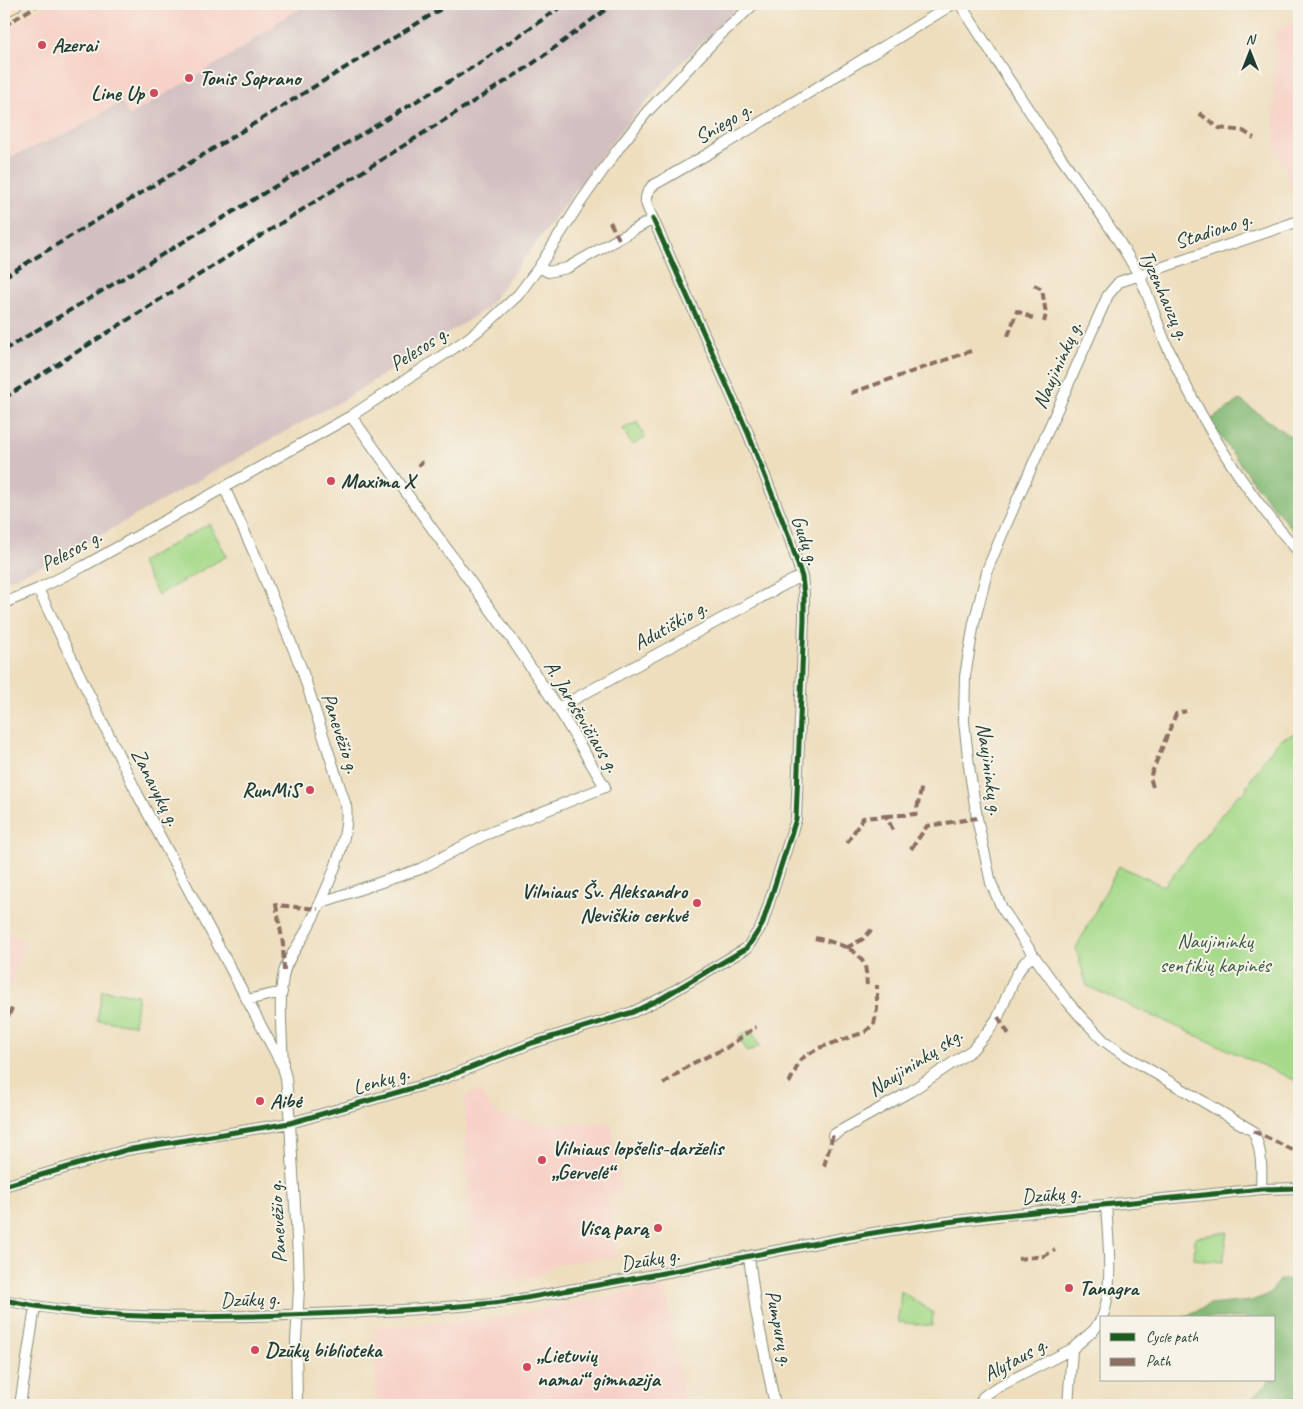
<svg xmlns="http://www.w3.org/2000/svg" width="1303" height="1409" viewBox="0 0 1303 1409" font-family="Caveat,sans-serif">
  <style>
    .built { fill: #f7d1c7 }
    .industrial { fill: #d2bfc0 }
    .green { fill: #a6da8a; stroke: #628c5f }
    .forest { fill: #84ba76; stroke: #527c55 }
    .lines { fill: none; stroke-linecap: round; stroke-linejoin: round }
    .street-casing { stroke: #868e79; stroke-width: 12 }
    .secondary-casing { stroke: #868e79; stroke-width: 17 }
    .street { stroke: #fff; stroke-width: 10 }
    .secondary { stroke: #fee4c6; stroke-width: 15 }
    .rail { stroke: #1f3d34; stroke-width: 4; stroke-dasharray: 8 4; stroke-linecap: butt }
    .quiet { stroke: #8d6e63; stroke-width: 4; stroke-dasharray: 8 4; stroke-linecap: butt }
    .cycleway-casing { stroke: #f7f3e8; stroke-width: 8 }
    .cycleway { stroke: #1b5e20; stroke-width: 5 }
    .poi-dot { fill: #d1495b; stroke: #f7f3e8; stroke-width: 2 }
    .labels { text-anchor: middle; stroke-width: 4; stroke-linejoin: round; paint-order: stroke }
    .poi-label { font-size: 21px; font-weight: bold; fill: #1f3d34; stroke: #f7f3e8; text-anchor: start }
    .street-label { font-size: 21px; fill: #1f3d34; stroke: #f7f3e8 }
    .park-label { font-size: 21px; fill: #3a5c45; stroke: #f7f3e8 }
  </style>
  <rect width="100%" height="100%" fill="#f7f3e8"/>
  <filter id="ink" filterUnits="userSpaceOnUse"><feTurbulence type="fractalNoise" baseFrequency=".02" numOctaves="2"/><feDisplacementMap in="SourceGraphic" scale="10" xChannelSelector="R" yChannelSelector="G"/><feConvolveMatrix kernelMatrix="1 2 1 2 8 2 1 2 1" color-interpolation-filters="sRGB"/></filter>
  <filter id="wash" filterUnits="userSpaceOnUse"><feTurbulence type="fractalNoise" baseFrequency=".0096" numOctaves="4" result="noise"/><feDisplacementMap in="SourceGraphic" scale="20" xChannelSelector="R" yChannelSelector="G"/><feGaussianBlur stdDeviation="1.12" result="paint"/><feColorMatrix in="noise" values="0 0 0 0 0 0 0 0 0 0 0 0 0 0 0 0 0 1.4 0 .05"/><feComposite in="paint" operator="in"/></filter>
  <g filter="url(#wash)">
    <rect width="100%" height="100%" fill="#eedebe"/>
    <path class="built" d="M 47,4 L 308,4 L 275,24 L 275,26 L 249,41 L 246,46 L 129,116 L 120,102 L 77,128 L 4,160 L 4,34 L 22,19 Z
      M 1299,21 L 1299,203 L 1298,204 L 1275,145 L 1275,30 Z
      M 4,932 L 26,941 L 4,1005 Z
      M 481,1091 L 495,1114 L 540,1124 L 611,1123 L 622,1197 L 608,1197 L 618,1256 L 550,1265 L 549,1272 L 538,1272 L 538,1277 L 470,1283 L 465,1096 Z
      M 665,1286 L 685,1405 L 377,1405 L 374,1328 L 496,1318 Z"/>
    <path class="industrial" d="M 308,4 L 742,4 L 678,66 L 618,134 L 486,309 L 340,402 L 306,420 L 58,559 L 11,579 L 4,579 L 4,160 L 77,128 L 121,102 L 129,116 L 246,46 L 249,42 L 275,26 L 274,24 Z"/>
    <path class="green" d="M 637,422 L 645,438 L 632,445 L 623,429 Z
      M 209,524 L 227,556 L 158,595 L 140,562 Z
      M 1299,732 L 1299,1082 L 1087,986 L 1076,948 L 1119,866 L 1164,886 L 1239,793 L 1242,795 L 1248,787 L 1246,786 L 1263,763 L 1262,762 L 1280,739 Z
      M 102,990 L 138,995 L 134,1025 L 97,1020 Z
      M 751,1030 L 760,1046 L 748,1052 L 738,1037 Z
      M 1228,1232 L 1223,1262 L 1194,1259 L 1195,1237 Z
      M 901,1291 L 933,1313 L 932,1326 L 898,1322 Z"/>
    <path class="forest" d="M 1240,400 L 1299,443 L 1299,537 L 1257,487 L 1209,421 Z
      M 1279,1280 L 1290,1280 L 1299,1284 L 1299,1402 L 1298,1405 L 1244,1405 L 1267,1384 L 1269,1380 L 1274,1380 L 1274,1318 L 1182,1318 L 1208,1305 L 1251,1301 L 1270,1294 Z"/>
  </g>
  <g filter="url(#ink)">
    <g class="lines">
      <defs>
        <path id="street" d="M 960,4 C 991,51 1021,100 1053,146 C 1082,188 1113,228 1137,272 C 1150,296 1156,322 1167,346 C 1201,422 1244,491 1299,552
          M 539,267 L 548,272 L 567,268 L 653,219 C 647,206 641,199 652,186 L 727,143 L 953,4
          M 224,487 L 255,555 L 302,670 L 346,806 C 351,842 321,903 304,935 C 297,947 287,960 284,972 C 278,998 282,1037 283,1064
          M 38,589 L 138,795 L 283,1067 L 286,1078 L 290,1123 L 298,1255 L 299,1289 L 296,1340 L 297,1405
          M 4,603 L 38,589 L 84,566 L 351,416 L 466,340 L 489,322 L 518,295 L 539,267 L 580,203 L 618,149 L 647,112 L 719,36 L 754,4
          M 558,708 L 793,580 L 802,577
          M 322,902 L 420,869 L 482,836 L 605,787 L 558,708 L 511,638 L 351,416
          M 247,1000 L 282,992
          M 833,1135 L 911,1091 L 972,1050 L 989,1030 L 998,1017 L 1016,975 L 1025,962 L 1034,956
          M 4,1186 L 126,1150 L 290,1123 L 437,1081 L 532,1043 L 633,1012 L 662,998 L 747,948 L 762,925 L 796,819 L 804,619 L 804,595 L 802,577 L 789,537 L 748,433 L 653,219
          M 1261,1189 C 1262,1168 1262,1150 1253,1131 L 1121,1053 L 1103,1040 L 1081,1017 L 1066,1000 L 1034,956 L 1002,908 L 991,883 L 977,818 L 969,766 L 964,721 L 965,676 L 974,623 L 988,568 L 1006,525 L 1108,295 L 1119,282 L 1299,221
          M 749,1257 L 756,1311 L 775,1405
          M 4,1300 C 87,1318 167,1318 251,1316 C 332,1314 413,1311 493,1303 C 520,1300 547,1294 575,1289 C 667,1274 758,1253 850,1237 C 986,1213 1124,1204 1261,1189 L 1299,1188
          M 1102,1318 C 1114,1288 1108,1237 1106,1205
          M 20,1405 L 35,1307
          M 980,1405 L 983,1397 L 994,1389 L 1072,1349
          M 1068,1405 L 1072,1349 L 1094,1330 L 1102,1318"/>
        <path id="secondary" d="M 4,10 L 14,4"/>
      </defs>
      <use href="#street" class="street-casing"/>
      <use href="#secondary" class="secondary-casing"/>
      <use href="#street" class="street"/>
      <use href="#secondary" class="secondary"/>
      <path class="rail" d="M 4,277 L 449,4
        M 4,350 L 478,64 L 565,4
        M 4,398 L 525,69 L 557,46 L 613,4"/>
      <path class="quiet" d="M 4,26 L 39,4
        M 1199,113 L 1219,128 L 1243,131 L 1254,138
        M 610,222 L 619,239
        M 1034,285 L 1042,289 L 1046,314 L 1044,322
        M 1008,336 L 1017,311 L 1035,319
        M 851,393 L 971,351
        M 418,465 L 423,462
        M 1153,787 L 1150,777 L 1176,714 L 1186,711
        M 886,816 L 916,814 L 922,785
        M 847,843 L 863,818 L 886,816 L 893,830
        M 911,849 L 927,826 L 977,818
        M 815,938 C 831,942 855,946 863,962 C 867,968 866,978 867,985
        M 846,948 L 863,939 L 874,927
        M 284,971 L 283,944 L 276,905 L 318,909
        M 998,1017 L 1010,1036
        M 4,1027 L 12,1008
        M 789,1083 L 801,1059 L 819,1048 L 865,1032 L 874,1024 L 877,1009 L 877,985
        M 663,1084 L 691,1064 L 726,1048 L 756,1027
        M 1253,1131 L 1299,1153
        M 824,1166 L 833,1135
        M 1018,1259 L 1044,1256 L 1055,1250"/>
      <defs>
        <path id="cycleway" d="M 4,1186 L 126,1150 L 290,1123 L 437,1081 L 532,1043 L 633,1012 L 662,998 L 747,948 L 762,925 L 796,819 L 804,619 L 804,595 L 802,577 L 789,537 L 748,433 L 653,219
          M 4,1300 C 87,1318 167,1318 251,1316 C 332,1314 413,1311 493,1303 C 520,1300 547,1294 575,1289 C 667,1274 758,1253 850,1237 C 986,1213 1124,1204 1261,1189 L 1299,1188"/>
      </defs>
      <use href="#cycleway" class="cycleway-casing"/>
      <use href="#cycleway" class="cycleway"/>
    </g>
  </g>
  <g class="poi-dot">
    <circle cx="42" cy="45" r="5"/>
    <circle cx="189" cy="78" r="5"/>
    <circle cx="154" cy="93" r="5"/>
    <circle cx="331" cy="481" r="5"/>
    <circle cx="310" cy="790" r="5"/>
    <circle cx="697" cy="903" r="5"/>
    <circle cx="260" cy="1101" r="5"/>
    <circle cx="542" cy="1160" r="5"/>
    <circle cx="658" cy="1228" r="5"/>
    <circle cx="1069" cy="1288" r="5"/>
    <circle cx="255" cy="1350" r="5"/>
    <circle cx="527" cy="1367" r="5"/>
  </g>
  <g class="labels">
    <g class="poi-label">
      <text x="52" y="52">Azerai</text>
      <text x="199" y="85">Tonis Soprano</text>
      <text x="144" y="100" text-anchor="end">Line Up</text>
      <text x="341" y="488">Maxima X</text>
      <text x="300" y="797" text-anchor="end">RunMiS</text>
      <text x="687" y="898" text-anchor="end">Vilniaus Šv. Aleksandro<tspan x="687" dy="24">Neviškio cerkvė</tspan></text>
      <text x="270" y="1108">Aibė</text>
      <text x="552" y="1155">Vilniaus lopšelis-darželis<tspan x="552" dy="24">„Gervelė“</tspan></text>
      <text x="648" y="1235" text-anchor="end">Visą parą</text>
      <text x="1079" y="1295">Tanagra</text>
      <text x="265" y="1357">Dzūkų biblioteka</text>
      <text x="537" y="1362">„Lietuvių<tspan x="537" dy="24">namai“ gimnazija</tspan></text>
    </g>
    <g class="street-label">
      <text transform="translate(723 123) rotate(-31)" y="7">Sniego g.</text>
      <text transform="translate(1213 230) rotate(-18)" y="7">Stadiono g.</text>
      <text transform="translate(1165 295) rotate(66)" y="7">Tyzenhauzų g.</text>
      <text transform="translate(419 348) rotate(-33)" y="7">Pelesos g.</text>
      <text transform="translate(1057 365) rotate(-66)" y="7">Naujininkų g.</text>
      <text transform="translate(806 540) rotate(71)" y="7">Gudų g.</text>
      <text transform="translate(71 550) rotate(-28)" y="7">Pelesos g.</text>
      <text transform="translate(670 625) rotate(-29)" y="7">Adutiškio g.</text>
      <text transform="translate(582 716) rotate(59)" y="7">A. Jaroševičiaus g.</text>
      <text transform="translate(341 733) rotate(72)" y="7">Panevėžio g.</text>
      <text transform="translate(990 769) rotate(82)" y="7">Naujininkų g.</text>
      <text transform="translate(156 787) rotate(63)" y="7">Zanavykų g.</text>
      <text transform="translate(915 1062) rotate(-33)" y="7">Naujininkų skg.</text>
      <text transform="translate(381 1080) rotate(-16)" y="7">Lenkų g.</text>
      <text transform="translate(1051 1194) rotate(-5)" y="7">Dzūkų g.</text>
      <text transform="translate(277 1222) rotate(-93)" y="7">Panevėžio g.</text>
      <text transform="translate(650 1259) rotate(-10)" y="7">Dzūkų g.</text>
      <text transform="translate(250 1299) rotate(-2)" y="7">Dzūkų g.</text>
      <text transform="translate(780 1328) rotate(79)" y="7">Pumpurų g.</text>
      <text transform="translate(1015 1359) rotate(-29)" y="7">Alytaus g.</text>
    </g>
    <g class="park-label">
      <text x="1215" y="948">Naujininkų<tspan x="1215" dy="24">sentikių kapinės</tspan></text>
    </g>
  </g>
  <rect width="1303" height="1409" fill="none" stroke="#f7f3e8" stroke-width="20"/>
  <rect x="1100" y="1316" width="175" height="65" fill="#f7f3e8" stroke="#a1aaa0"/>
  <rect x="1110" y="1333" width="25" height="8" fill="#1b5e20" stroke="#a1aaa0"/>
  <text x="1146" y="1342" font-size="15" fill="#1f3d34">Cycle path</text>
  <rect x="1110" y="1358" width="25" height="8" fill="#8d6e63" stroke="#a1aaa0"/>
  <text x="1146" y="1366" font-size="15" fill="#1f3d34">Path</text>
  <g transform="translate(1250 52)" stroke="#f7f3e8" stroke-width="4" paint-order="stroke">
  <path d="M0-4L9 19L0 12L-9 19Z" fill="#1f3d34"/>
  <text y="-8" font-size="14" font-weight="bold" text-anchor="middle" fill="#1f3d34">N</text>
  </g>
</svg>
